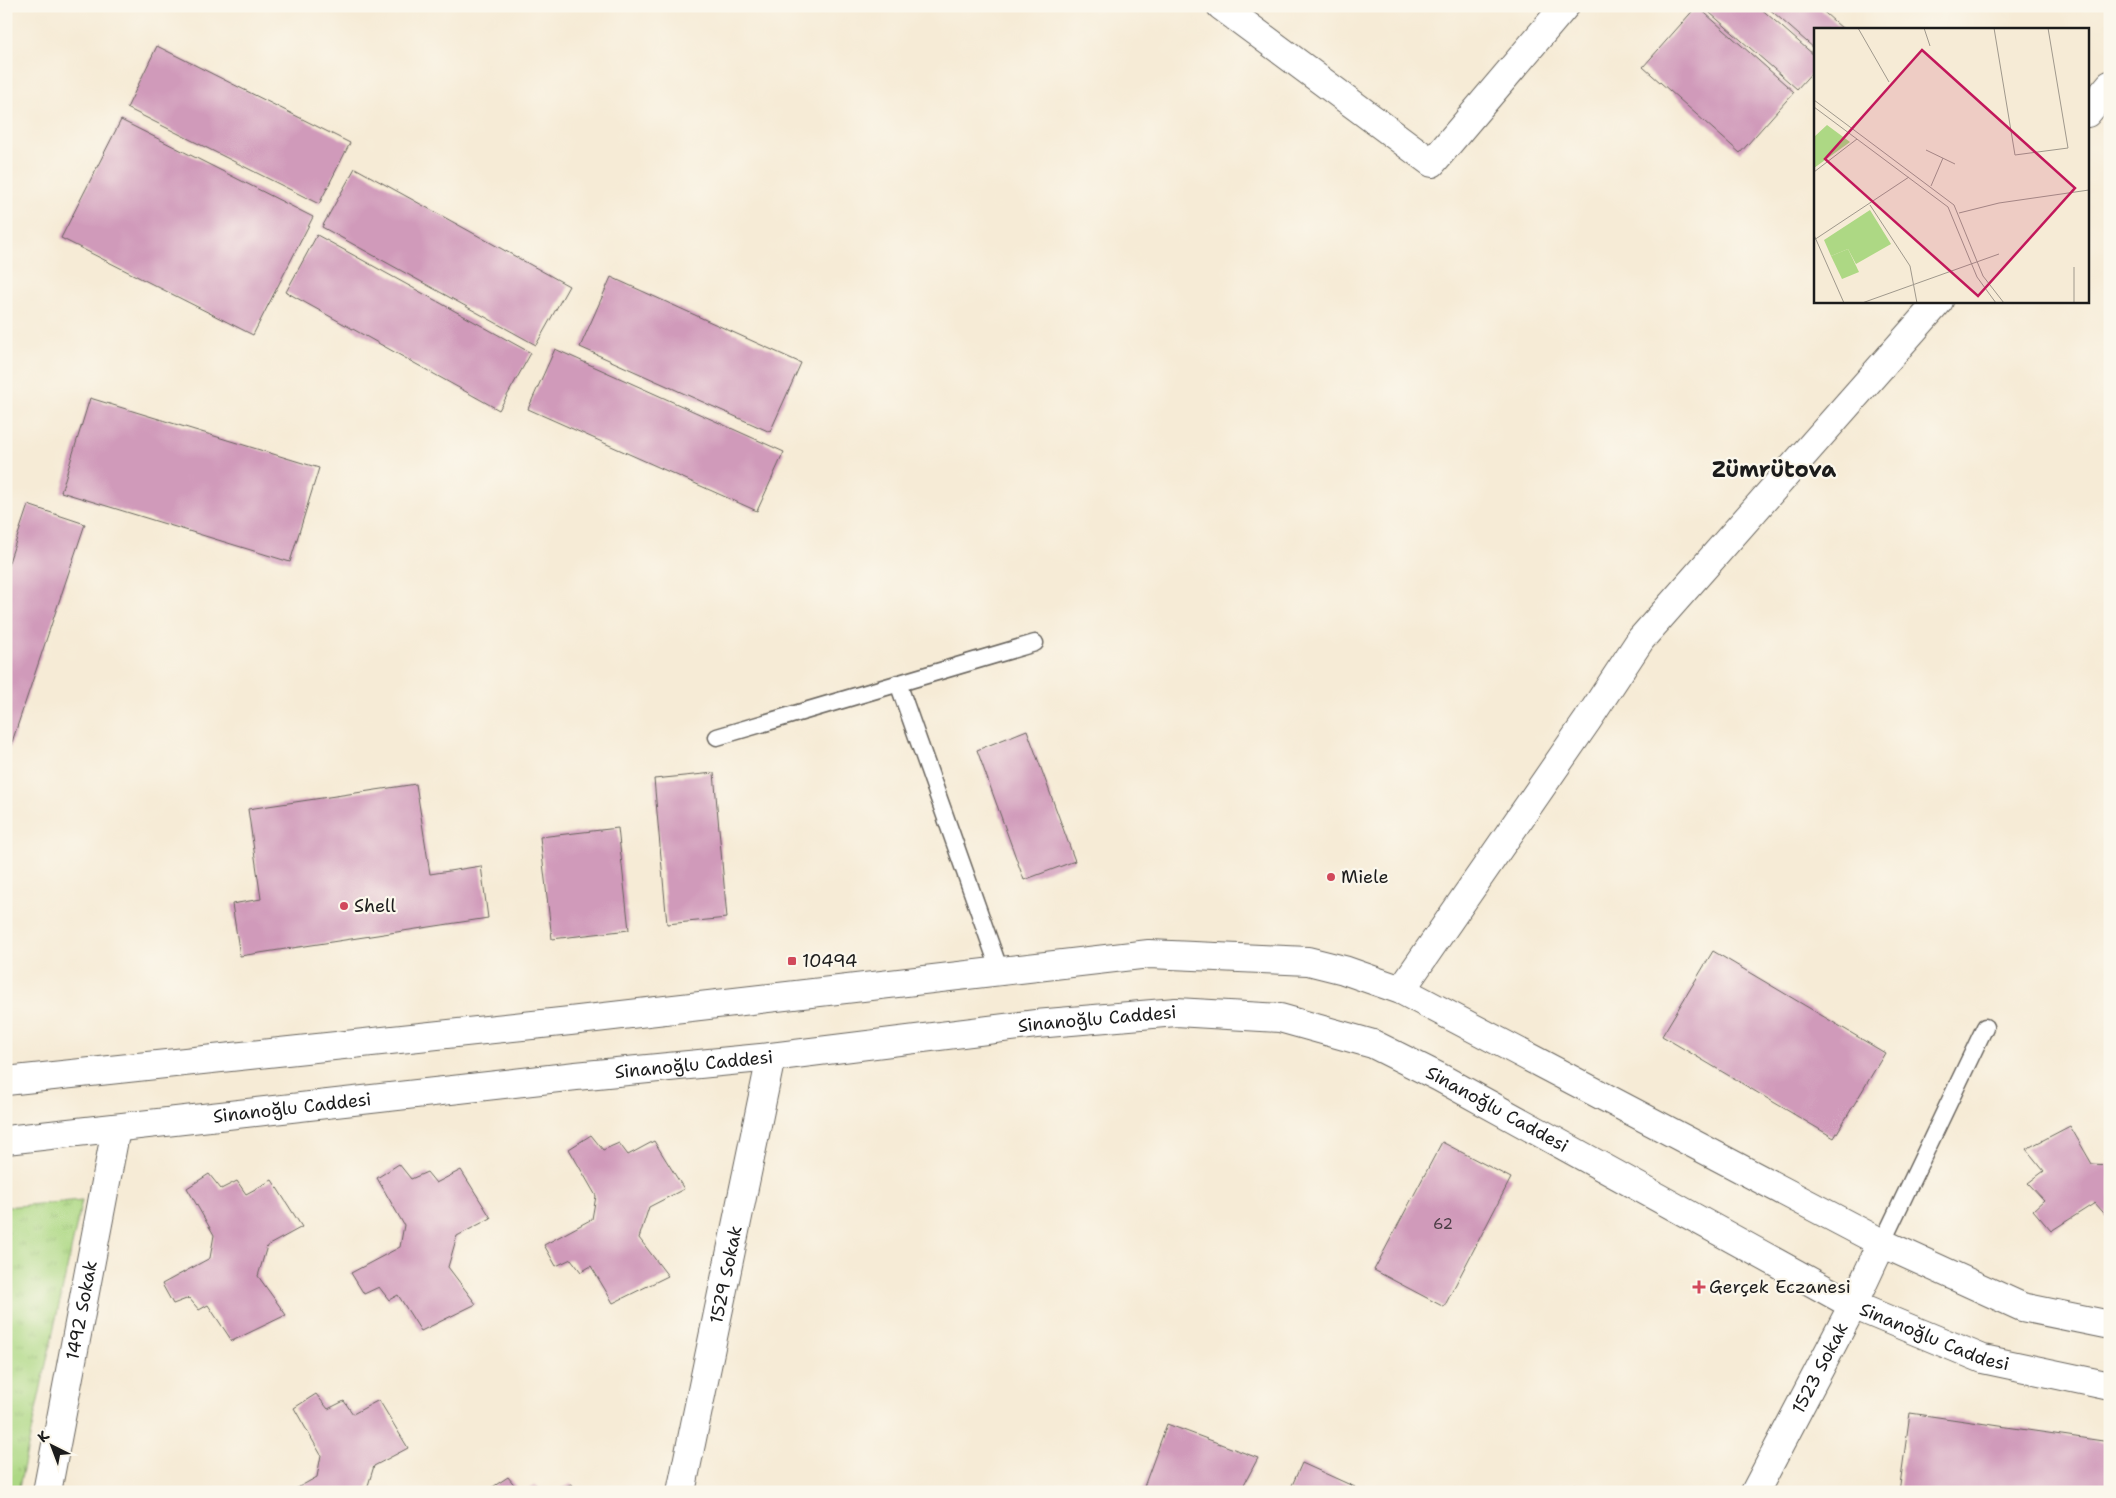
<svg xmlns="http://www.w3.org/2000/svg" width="2116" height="1498" viewBox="0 0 2116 1498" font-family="'Shantell Sans',sans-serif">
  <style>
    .park { fill: url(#park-tufts); stroke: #647a50 }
    .building { fill: #d09aba }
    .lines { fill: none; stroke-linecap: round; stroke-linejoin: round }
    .service-casing { stroke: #68645d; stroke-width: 19 }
    .minor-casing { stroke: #68645d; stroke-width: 30 }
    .primary-casing { stroke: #68645d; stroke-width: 30 }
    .service { stroke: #fff; stroke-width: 16 }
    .minor { stroke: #fff; stroke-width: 28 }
    .primary { stroke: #fff; stroke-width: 28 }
    .poi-dot { fill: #d1495b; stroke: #fbf7ec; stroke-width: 2 }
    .labels { text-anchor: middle; stroke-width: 4.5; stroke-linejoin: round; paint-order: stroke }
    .number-label { font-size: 15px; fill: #493c44 }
    .poi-label { font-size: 18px; fill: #1c1c1c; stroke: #fbf7ec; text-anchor: start }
    .street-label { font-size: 18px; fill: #1c1c1c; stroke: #fbf7ec }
    .district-label { font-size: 22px; font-weight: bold; fill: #1c1c1c; stroke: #fbf7ec }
    .inset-road { fill: none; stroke: #9f988c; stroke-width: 1 }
    .view { fill: #c2185b; fill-opacity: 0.15; stroke: #c2185b; stroke-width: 2.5 }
    .inset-edge { fill: none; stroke: #1c1c1c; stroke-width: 2.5 }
  </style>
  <defs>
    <pattern id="park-tufts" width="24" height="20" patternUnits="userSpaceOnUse" patternTransform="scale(1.25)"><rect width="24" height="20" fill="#add884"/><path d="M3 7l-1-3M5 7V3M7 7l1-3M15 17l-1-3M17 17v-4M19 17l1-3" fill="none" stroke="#94b971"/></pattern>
  </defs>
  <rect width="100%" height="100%" fill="#fbf7ec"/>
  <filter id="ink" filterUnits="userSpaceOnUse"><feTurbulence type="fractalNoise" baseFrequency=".02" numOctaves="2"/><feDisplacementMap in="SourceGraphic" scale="10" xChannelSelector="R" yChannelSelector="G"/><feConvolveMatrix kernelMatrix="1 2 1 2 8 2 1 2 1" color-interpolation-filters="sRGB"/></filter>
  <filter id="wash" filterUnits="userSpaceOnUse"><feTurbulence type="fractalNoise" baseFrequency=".0096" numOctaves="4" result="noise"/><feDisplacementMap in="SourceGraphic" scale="20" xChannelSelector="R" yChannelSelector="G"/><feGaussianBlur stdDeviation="1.12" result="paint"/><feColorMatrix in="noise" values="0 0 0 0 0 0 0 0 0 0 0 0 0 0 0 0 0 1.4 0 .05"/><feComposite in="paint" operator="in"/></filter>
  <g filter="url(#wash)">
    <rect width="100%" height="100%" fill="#f6ebd6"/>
    <path class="park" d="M 82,1200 L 18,1492 L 6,1492 L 6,1207 Z"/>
    <g id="blocks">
      <path class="building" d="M 1697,6 L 1794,92 L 1740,153 L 1643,67 Z
        M 1702,6 L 1758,6 L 1815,56 L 1815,69 L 1797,89 Z
        M 1766,6 L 1817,6 L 1843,29 L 1815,29 L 1815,49 Z
        M 157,46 L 350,143 L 319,204 L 127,108 Z
        M 121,120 L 313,217 L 253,335 L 61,238 Z
        M 355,168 L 569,286 L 536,345 L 322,227 Z
        M 317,235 L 531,353 L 499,410 L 286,292 Z
        M 611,277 L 801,363 L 770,432 L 580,347 Z
        M 555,349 L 784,452 L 757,511 L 528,409 Z
        M 90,398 L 319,468 L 290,562 L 61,492 Z
        M 28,505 L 85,524 L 10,748 L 6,746 L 6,571 Z
        M 1027,730 L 1075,861 L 1024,880 L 977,750 Z
        M 714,773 L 727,918 L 667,924 L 654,779 Z
        M 416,784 L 430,874 L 481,866 L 488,918 L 240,956 L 232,904 L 261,899 L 248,809 Z
        M 618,828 L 629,930 L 552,939 L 540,837 Z
        M 1713,951 L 1885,1053 L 1834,1138 L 1662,1036 Z
        M 2070,1126 L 2092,1164 L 2110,1165 L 2110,1220 L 2095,1203 L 2051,1231 L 2033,1210 L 2044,1200 L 2028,1183 L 2044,1171 L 2026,1149 Z
        M 591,1135 L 603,1150 L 619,1143 L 628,1155 L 654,1141 L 684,1189 L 649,1207 L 639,1238 L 668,1276 L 613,1303 L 591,1266 L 581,1272 L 571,1259 L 556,1266 L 544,1245 L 592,1219 L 596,1196 L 569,1149 Z
        M 1442,1142 L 1511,1178 L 1444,1307 L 1374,1270 Z
        M 399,1164 L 411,1179 L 427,1172 L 436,1183 L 461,1170 L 491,1218 L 457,1236 L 448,1267 L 476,1304 L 421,1331 L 398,1295 L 389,1300 L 379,1287 L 364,1294 L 351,1273 L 400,1247 L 404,1225 L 377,1178 Z
        M 209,1174 L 221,1189 L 237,1181 L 246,1194 L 272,1180 L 302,1227 L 267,1246 L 258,1276 L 286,1315 L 232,1341 L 208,1305 L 199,1310 L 189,1298 L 173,1304 L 162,1284 L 210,1258 L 214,1235 L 187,1188 Z
        M 316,1394 L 328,1409 L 344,1401 L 353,1414 L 379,1400 L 408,1448 L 374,1466 L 366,1492 L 290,1492 L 317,1477 L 321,1455 L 294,1408 Z
        M 1910,1413 L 2110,1442 L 2108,1492 L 1899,1492 Z
        M 1167,1424 L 1258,1458 L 1240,1492 L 1142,1492 Z
        M 1302,1463 L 1355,1487 L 1353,1492 L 1289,1492 Z
        M 508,1477 L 520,1492 L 485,1492 Z
        M 571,1484 L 576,1492 L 555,1492 Z
        M 1575,1484 L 1590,1492 L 1570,1492 Z
        M 536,1485 L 542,1492 L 521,1492 Z"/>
    </g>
  </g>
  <g filter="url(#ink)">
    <use href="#blocks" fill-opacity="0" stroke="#68645d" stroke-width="1"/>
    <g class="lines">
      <defs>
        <path id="service" d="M 898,683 L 1000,971
          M 717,737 L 1035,643
          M 1882,1243 L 1985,1027"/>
        <g id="minor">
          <path d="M 1221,6 L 1432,163 L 1565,6"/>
          <path d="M 2087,113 L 2110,85"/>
          <path d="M 1401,990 L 1587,721 L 1641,639 L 1939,301"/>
          <path id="s1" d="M 47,1492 L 116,1129"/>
          <path id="s2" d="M 681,1492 L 771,1057"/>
          <path id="s3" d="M 1755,1492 L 1853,1305 L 1882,1243"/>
        </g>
        <g id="primary">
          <path d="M 6,1081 L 570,1021 L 1149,954 L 1308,961 L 1344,970 L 1401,990 L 1882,1243 L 2022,1307 L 2110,1325"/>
          <path id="s4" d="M 6,1140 L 576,1076 L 771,1057 L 1036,1024 L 1176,1012 L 1280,1018 L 1373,1044 L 1439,1077 L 1853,1305 L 1983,1359 L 2110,1386"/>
        </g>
      </defs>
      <use href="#service" class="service-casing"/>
      <use href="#minor" class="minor-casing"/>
      <use href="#primary" class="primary-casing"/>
      <use href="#service" class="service"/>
      <use href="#minor" class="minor"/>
      <use href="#primary" class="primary"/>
    </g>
  </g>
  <g class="poi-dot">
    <circle cx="1331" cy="877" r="5"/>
    <circle cx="344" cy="906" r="5"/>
    <rect x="787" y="956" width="10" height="10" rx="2.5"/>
    <path d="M1696.5 1279.5h5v5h5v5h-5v5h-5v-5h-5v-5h5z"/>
  </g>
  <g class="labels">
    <g class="number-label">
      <text x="1443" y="1229">62</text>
    </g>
    <g class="poi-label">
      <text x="1341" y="883">Miele</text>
      <text x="354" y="912">Shell</text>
      <text x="802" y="967">10494</text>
      <text x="1709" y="1293">Gerçek Eczanesi</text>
    </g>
    <g class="street-label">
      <text dy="6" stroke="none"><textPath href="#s4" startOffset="1098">Si̇nanoğlu Caddesi</textPath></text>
      <text dy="6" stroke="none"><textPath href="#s4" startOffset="692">Si̇nanoğlu Caddesi</textPath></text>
      <text dy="6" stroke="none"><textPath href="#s4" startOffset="288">Si̇nanoğlu Caddesi</textPath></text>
      <text dy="6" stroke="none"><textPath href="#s4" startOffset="1518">Si̇nanoğlu Caddesi</textPath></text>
      <text dy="6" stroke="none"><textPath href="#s2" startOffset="222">1529 Sokak</textPath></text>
      <text dy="6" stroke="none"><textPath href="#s1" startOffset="185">1492 Sokak</textPath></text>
      <text dy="6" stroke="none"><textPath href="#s4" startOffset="2012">Si̇nanoğlu Caddesi</textPath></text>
      <text dy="6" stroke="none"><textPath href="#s3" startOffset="140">1523 Sokak</textPath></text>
    </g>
    <g class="district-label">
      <text x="1774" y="477">Zümrütova</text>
    </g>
  </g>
  <g transform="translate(1814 28)">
    <rect width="275" height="275" fill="#f6ebd6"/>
    <path d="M 34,221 L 45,244 L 28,251 L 17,228 Z" fill="#add884"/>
    <path d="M 13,97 L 36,114 L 0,140 L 0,109 ZM 56,182 L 77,216 L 42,236 L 34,221 L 17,228 L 10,212 Z" fill="#add884"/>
    <path class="inset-road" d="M 44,0 L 75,54M 110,0 L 116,18M 180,0 L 201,127 L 254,120 L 234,0M 0,72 L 140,177 L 169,248 L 190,275M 0,79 L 134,179 L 163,249 L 182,275M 112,122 L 141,136M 0,144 L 43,111M 117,158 L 129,130M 56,177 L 96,238 L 103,275M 145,185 L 185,175 L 275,162M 0,207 L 30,275M 0,212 L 95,149M 260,239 L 260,275M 48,275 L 185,226"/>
    <path class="view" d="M 108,22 L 261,160 L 164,268 L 11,131 Z"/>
    <rect width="275" height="275" class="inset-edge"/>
  </g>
  <rect width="2116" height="1498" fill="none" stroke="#fbf7ec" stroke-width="25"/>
  <g transform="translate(52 1446) rotate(318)" stroke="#fbf7ec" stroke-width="4" paint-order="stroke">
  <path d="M0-4L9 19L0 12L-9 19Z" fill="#1c1c1c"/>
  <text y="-8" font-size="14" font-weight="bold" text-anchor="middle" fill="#1c1c1c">K</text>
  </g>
</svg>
